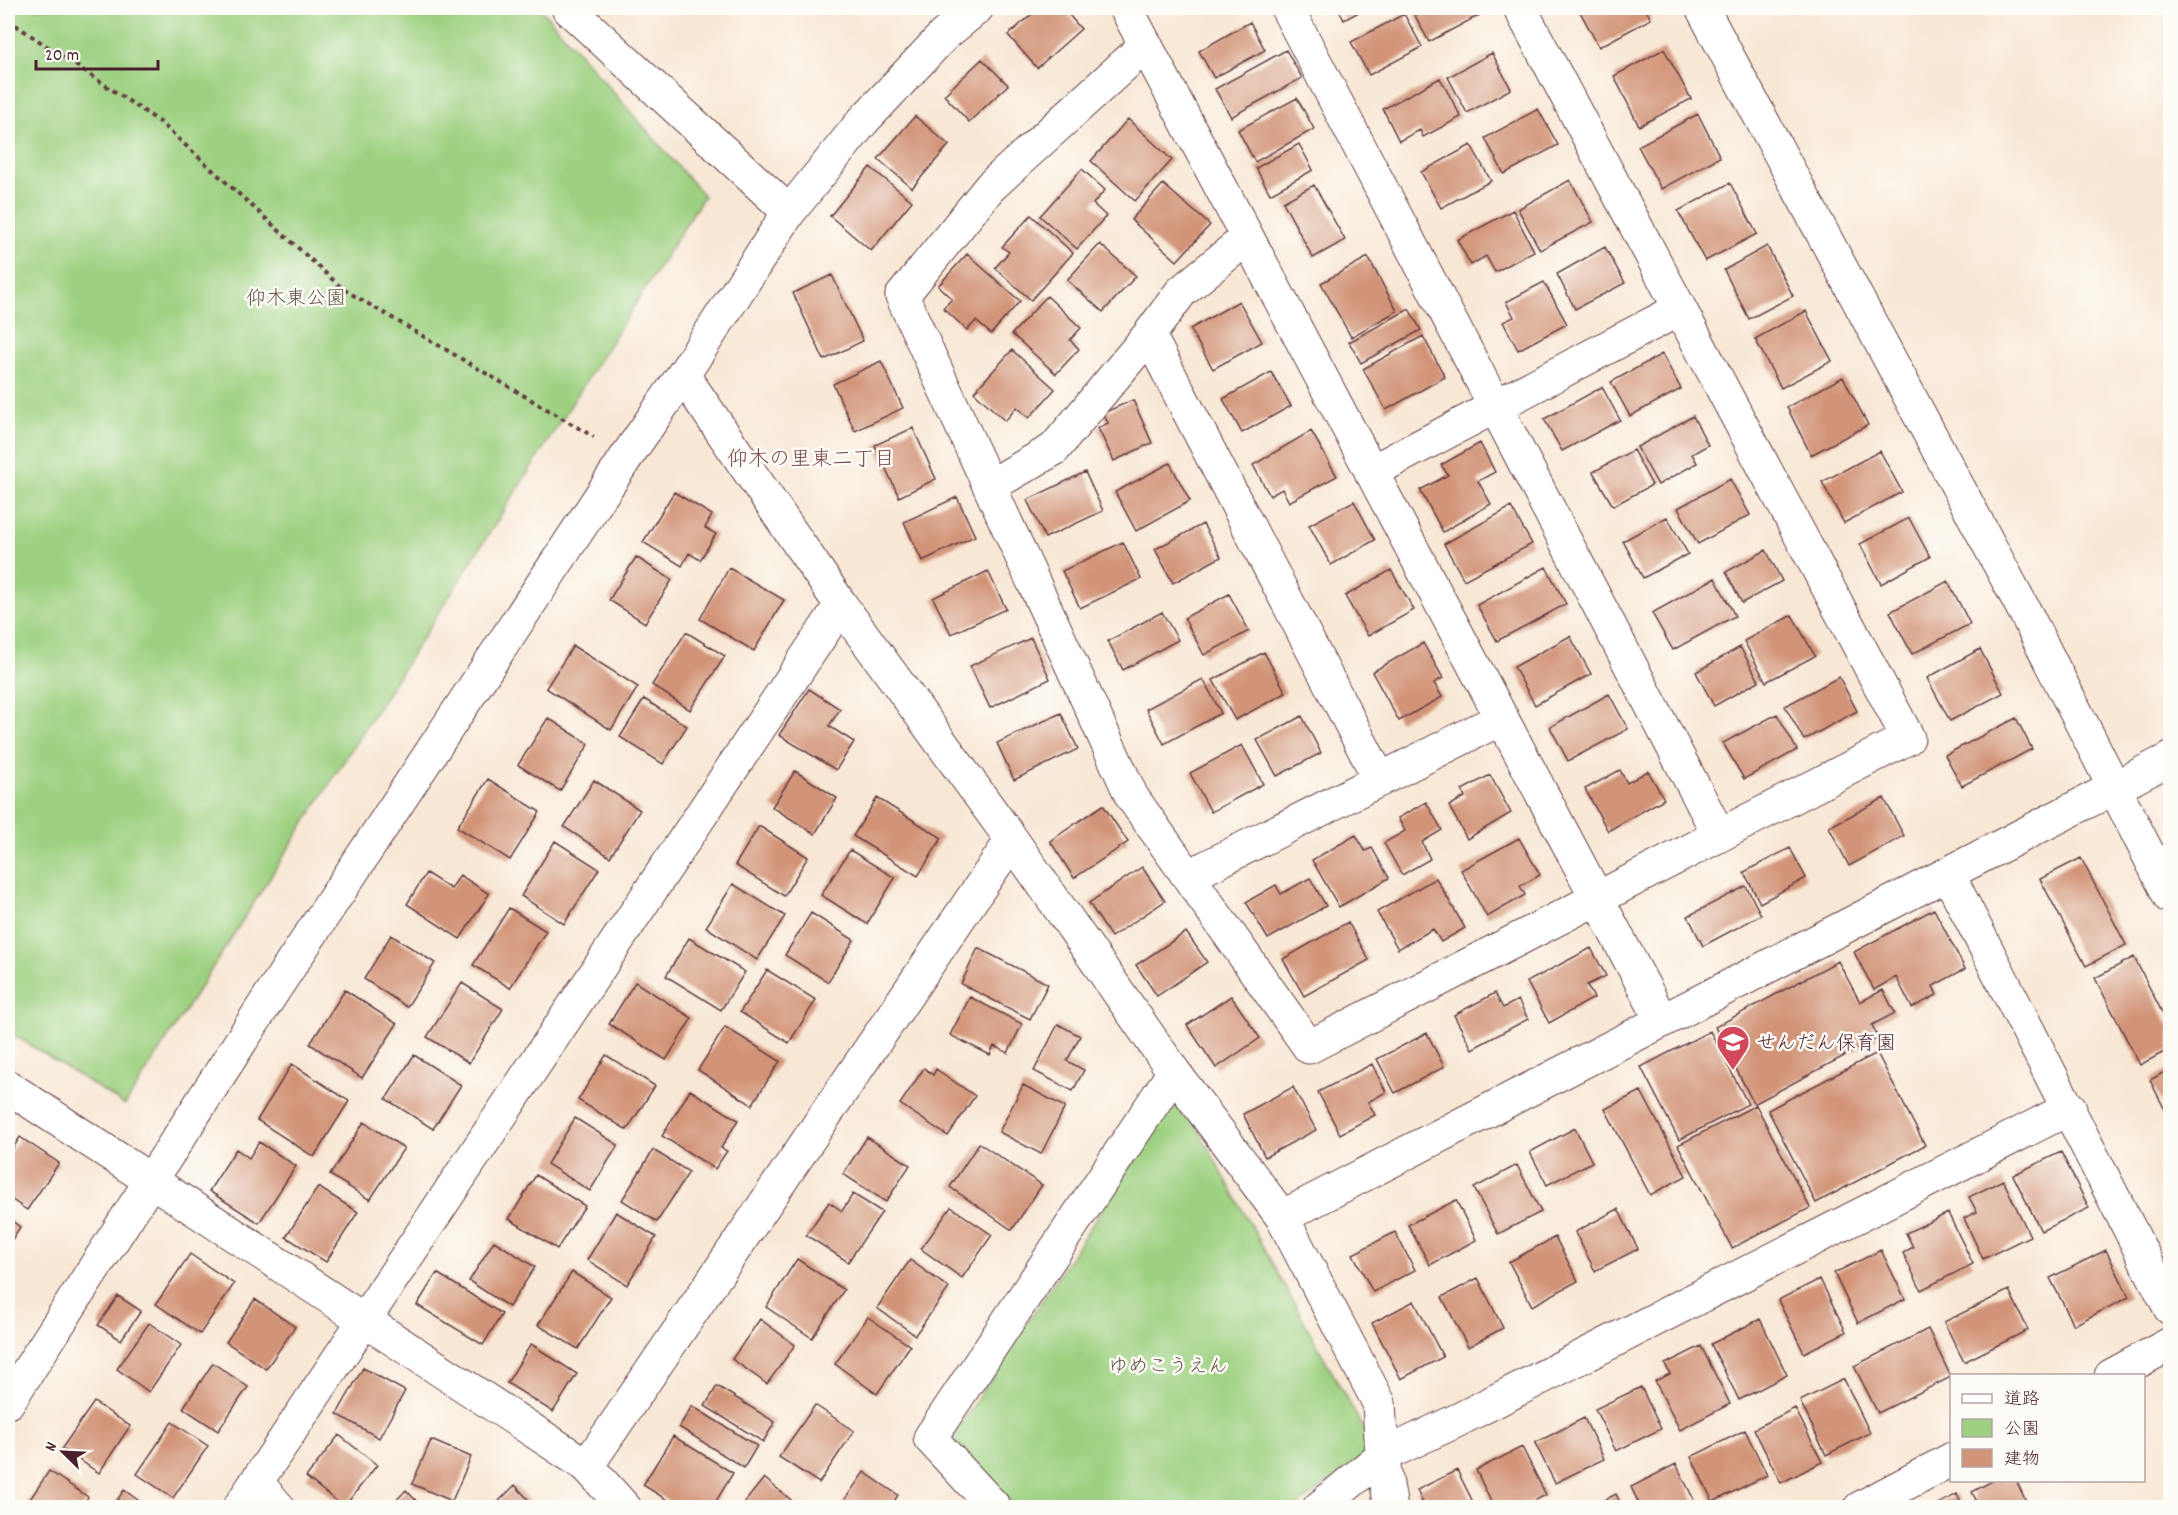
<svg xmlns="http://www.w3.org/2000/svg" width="2178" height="1515" viewBox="0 0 2178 1515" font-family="Dekko,'Klee One',sans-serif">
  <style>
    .green { fill: #9dd080; stroke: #747856; stroke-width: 1.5 }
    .building { fill: #d29478 }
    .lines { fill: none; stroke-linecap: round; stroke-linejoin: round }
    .minor-casing { stroke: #643d44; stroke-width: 35 }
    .tertiary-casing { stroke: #643d44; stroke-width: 35 }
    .path { stroke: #643d44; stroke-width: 4; stroke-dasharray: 4.5 4.5; stroke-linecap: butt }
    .minor { stroke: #fff; stroke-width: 33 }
    .tertiary { stroke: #fff; stroke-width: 33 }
    .labels { text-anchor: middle; stroke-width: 5; stroke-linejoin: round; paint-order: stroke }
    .park-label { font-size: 20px; fill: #635444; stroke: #fdfcf7 }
    .poi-label { font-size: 20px; fill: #4a1f2b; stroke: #fdfcf7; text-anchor: start }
    .neighbourhood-label { font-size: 21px; fill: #7a4846; stroke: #fdfcf7 }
  </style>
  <rect width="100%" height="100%" fill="#fdfcf7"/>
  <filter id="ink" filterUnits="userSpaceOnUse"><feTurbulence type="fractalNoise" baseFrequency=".0167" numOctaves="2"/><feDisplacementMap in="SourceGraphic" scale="12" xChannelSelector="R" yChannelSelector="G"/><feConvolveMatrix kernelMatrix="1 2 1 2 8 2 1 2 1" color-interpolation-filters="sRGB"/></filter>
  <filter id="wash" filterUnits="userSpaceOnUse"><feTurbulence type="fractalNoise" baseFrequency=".008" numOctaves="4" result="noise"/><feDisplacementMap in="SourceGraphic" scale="24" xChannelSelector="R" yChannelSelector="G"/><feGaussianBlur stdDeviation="1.35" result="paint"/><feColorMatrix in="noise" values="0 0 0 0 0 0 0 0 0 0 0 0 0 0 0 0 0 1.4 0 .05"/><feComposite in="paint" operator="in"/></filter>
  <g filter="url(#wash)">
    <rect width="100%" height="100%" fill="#f8e7d4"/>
    <path class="green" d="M 8,8 L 540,8 L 704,196 L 125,1105 L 8,1031 Z
      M 1178,1093 L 1374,1448 L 1296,1507 L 1016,1508 L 952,1438 Z"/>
    <g id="blocks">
      <path class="building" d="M 1039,8 L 1063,8 L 1081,29 L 1037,68 L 1008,35 Z
        M 1338,8 L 1366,8 L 1344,20 Z
        M 1411,8 L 1485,8 L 1487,11 L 1429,42 Z
        M 1578,8 L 1645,8 L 1651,19 L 1599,47 Z
        M 1404,14 L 1422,47 L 1369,75 L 1351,42 Z
        M 1250,22 L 1265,50 L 1214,78 L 1199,51 Z
        M 1664,49 L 1691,99 L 1639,126 L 1614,76 Z
        M 1286,50 L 1302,78 L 1231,117 L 1215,89 Z
        M 1492,53 L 1511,89 L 1467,113 L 1448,77 Z
        M 982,59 L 1008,85 L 969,122 L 944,95 Z
        M 1440,78 L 1461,117 L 1423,137 L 1420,130 L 1399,141 L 1383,109 Z
        M 1297,98 L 1314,129 L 1255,162 L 1238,130 Z
        M 1538,109 L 1558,145 L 1504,174 L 1485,138 Z
        M 1698,114 L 1720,157 L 1661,189 L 1638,146 Z
        M 915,116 L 949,145 L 912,188 L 878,159 Z
        M 1128,119 L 1172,160 L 1135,201 L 1091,161 Z
        M 1299,144 L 1313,170 L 1270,194 L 1256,168 Z
        M 1471,145 L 1491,181 L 1441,208 L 1421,172 Z
        M 870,167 L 912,201 L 871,251 L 830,216 Z
        M 1082,169 L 1105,190 L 1093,204 L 1106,216 L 1077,249 L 1040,216 Z
        M 1570,180 L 1593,222 L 1540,250 L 1518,209 Z
        M 1730,183 L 1757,234 L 1705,261 L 1678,211 Z
        M 1163,184 L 1210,225 L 1177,261 L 1131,220 Z
        M 1314,185 L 1345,240 L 1313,258 L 1283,202 Z
        M 1513,210 L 1534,251 L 1495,272 L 1486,256 L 1471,265 L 1457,240 Z
        M 1031,215 L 1073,253 L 1031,300 L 995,268 L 1009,252 L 1002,247 Z
        M 1100,244 L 1136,276 L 1103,312 L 1067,280 Z
        M 1767,246 L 1793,296 L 1749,319 L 1724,270 Z
        M 1605,247 L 1625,283 L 1575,309 L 1557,274 Z
        M 967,254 L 1020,301 L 991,334 L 976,321 L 967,330 L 943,308 L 952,299 L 938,286 Z
        M 1368,257 L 1397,311 L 1351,337 L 1321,283 Z
        M 832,275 L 863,341 L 824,360 L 793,293 Z
        M 1544,282 L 1567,324 L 1518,350 L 1503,322 L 1514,317 L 1506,302 Z
        M 1047,296 L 1081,328 L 1070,340 L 1079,349 L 1056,374 L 1012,334 Z
        M 1239,301 L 1262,342 L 1213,369 L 1190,329 Z
        M 1409,309 L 1421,330 L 1361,363 L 1349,342 Z
        M 1806,311 L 1832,361 L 1781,388 L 1755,339 Z
        M 1423,336 L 1445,377 L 1386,410 L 1363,369 Z
        M 1012,350 L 1055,389 L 1029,418 L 1017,407 L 1005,421 L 974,392 Z
        M 1662,354 L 1681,389 L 1630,416 L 1611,382 Z
        M 881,361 L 903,408 L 855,431 L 833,384 Z
        M 1271,372 L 1291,406 L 1242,433 L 1223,399 Z
        M 1843,377 L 1868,425 L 1811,455 L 1787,407 Z
        M 1602,387 L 1620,420 L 1562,451 L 1544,419 Z
        M 1133,400 L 1152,443 L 1114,461 L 1098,428 L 1108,423 L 1103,413 Z
        M 1693,416 L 1708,445 L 1692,454 L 1697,463 L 1658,485 L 1637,447 Z
        M 913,428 L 936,479 L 899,497 L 875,445 Z
        M 1311,431 L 1337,476 L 1289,502 L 1282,489 L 1270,496 L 1253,465 Z
        M 1480,443 L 1495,472 L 1478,481 L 1491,504 L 1443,532 L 1420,490 L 1448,475 L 1441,465 Z
        M 1633,450 L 1652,485 L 1613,506 L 1593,472 Z
        M 1880,451 L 1902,492 L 1844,523 L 1822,482 Z
        M 1170,463 L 1190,501 L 1136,531 L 1115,492 Z
        M 1085,472 L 1103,511 L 1045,538 L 1027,500 Z
        M 1730,479 L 1750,515 L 1698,544 L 1678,508 Z
        M 674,492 L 712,515 L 705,528 L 716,534 L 700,560 L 689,553 L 682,566 L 643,542 Z
        M 957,497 L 975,536 L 922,561 L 904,522 Z
        M 1354,501 L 1375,540 L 1331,565 L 1309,525 Z
        M 1511,507 L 1532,544 L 1464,580 L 1444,544 Z
        M 1667,517 L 1688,554 L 1643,578 L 1623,541 Z
        M 1909,518 L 1930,557 L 1881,584 L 1860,544 Z
        M 1203,524 L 1221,557 L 1173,583 L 1155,549 Z
        M 1123,542 L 1141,579 L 1080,608 L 1062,571 Z
        M 1766,550 L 1782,581 L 1742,603 L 1726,572 Z
        M 636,557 L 672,580 L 645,623 L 609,600 Z
        M 1546,567 L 1566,604 L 1497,641 L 1477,605 Z
        M 729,568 L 784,600 L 754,651 L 700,619 Z
        M 1391,570 L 1414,610 L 1368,636 L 1345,596 Z
        M 988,571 L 1006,609 L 951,634 L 933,598 Z
        M 1715,578 L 1735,616 L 1673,650 L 1652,613 Z
        M 1948,581 L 1970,624 L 1912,654 L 1890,612 Z
        M 1229,594 L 1249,631 L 1204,655 L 1184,618 Z
        M 1162,612 L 1178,640 L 1123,670 L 1108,641 Z
        M 1792,615 L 1815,656 L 1766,682 L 1744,641 Z
        M 686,632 L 725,656 L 690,710 L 652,685 Z
        M 1570,636 L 1591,674 L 1535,705 L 1514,667 Z
        M 1031,638 L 1050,679 L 990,708 L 970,666 Z
        M 1423,643 L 1443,678 L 1434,683 L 1442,697 L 1399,721 L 1372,672 Z
        M 573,646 L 638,687 L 611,730 L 546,688 Z
        M 1740,647 L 1759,681 L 1714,706 L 1696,672 Z
        M 1980,649 L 2003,693 L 1950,721 L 1927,678 Z
        M 1264,652 L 1286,693 L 1235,720 L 1213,680 Z
        M 1839,677 L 1857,711 L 1804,740 L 1785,706 Z
        M 1203,679 L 1221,713 L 1164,744 L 1146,709 Z
        M 809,689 L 840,709 L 829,726 L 854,742 L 836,770 L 779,735 Z
        M 1609,694 L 1628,729 L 1568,761 L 1550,727 Z
        M 644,699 L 687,726 L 663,764 L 620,737 Z
        M 1061,713 L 1078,749 L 1014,780 L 997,743 Z
        M 1777,714 L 1797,750 L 1744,779 L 1723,743 Z
        M 1302,716 L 1321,753 L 1277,776 L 1257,740 Z
        M 548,718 L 589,744 L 560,791 L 518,765 Z
        M 2016,718 L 2032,749 L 1962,786 L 1945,755 Z
        M 1242,745 L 1263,784 L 1211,812 L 1190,773 Z
        M 1620,770 L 1627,783 L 1648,771 L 1664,799 L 1608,831 L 1585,789 Z
        M 795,771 L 837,798 L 815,834 L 772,807 Z
        M 1490,775 L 1511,813 L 1467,839 L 1449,806 L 1465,797 L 1462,790 Z
        M 488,779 L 540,812 L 510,860 L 457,827 Z
        M 594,780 L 640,810 L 610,857 L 564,827 Z
        M 877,798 L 942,838 L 918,876 L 853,836 Z
        M 1884,798 L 1904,836 L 1849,866 L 1829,827 Z
        M 1426,802 L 1442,830 L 1422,842 L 1430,859 L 1402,875 L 1384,843 L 1405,831 L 1398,818 Z
        M 1103,805 L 1128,842 L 1074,878 L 1050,841 Z
        M 759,826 L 808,857 L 784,896 L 735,865 Z
        M 1356,835 L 1365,851 L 1372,848 L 1389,878 L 1339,907 L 1312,860 Z
        M 1519,838 L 1540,875 L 1520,886 L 1525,895 L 1487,917 L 1461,870 Z
        M 555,841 L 599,869 L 564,924 L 521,896 Z
        M 1790,848 L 1806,878 L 1760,903 L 1744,872 Z
        M 850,850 L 895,878 L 867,924 L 821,895 Z
        M 2081,858 L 2126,945 L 2086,966 L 2040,879 Z
        M 1142,867 L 1165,901 L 1111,937 L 1089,903 Z
        M 426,873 L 451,889 L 460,875 L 489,894 L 460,939 L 407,904 Z
        M 1310,878 L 1326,906 L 1268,939 L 1246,902 L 1276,885 L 1281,894 Z
        M 1436,878 L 1465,928 L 1441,942 L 1433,929 L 1398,949 L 1377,912 Z
        M 733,884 L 785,916 L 757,960 L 706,927 Z
        M 1746,886 L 1761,915 L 1703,946 L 1688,916 Z
        M 509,908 L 546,931 L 510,988 L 473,965 Z
        M 1934,909 L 1965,969 L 1933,986 L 1937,995 L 1912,1008 L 1896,977 L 1874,990 L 1854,952 Z
        M 811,913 L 854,940 L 828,982 L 785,955 Z
        M 1348,922 L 1369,960 L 1304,996 L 1283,959 Z
        M 1186,932 L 1207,962 L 1157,996 L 1136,965 Z
        M 391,935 L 435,963 L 407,1007 L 364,979 Z
        M 689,938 L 745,972 L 721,1010 L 666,976 Z
        M 978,948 L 1048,984 L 1030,1019 L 961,984 Z
        M 1591,948 L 1606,976 L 1587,985 L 1594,998 L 1549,1023 L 1527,982 Z
        M 2134,957 L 2170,1028 L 2170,1049 L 2140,1065 L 2095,978 Z
        M 1838,961 L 1860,1002 L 1883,990 L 1895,1013 L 1872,1025 L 1878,1038 L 1754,1104 L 1715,1027 Z
        M 767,970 L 816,1000 L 789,1043 L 740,1012 Z
        M 635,982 L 692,1018 L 666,1060 L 609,1024 Z
        M 462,983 L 503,1009 L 469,1063 L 427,1037 Z
        M 345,990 L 397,1024 L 362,1078 L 310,1044 Z
        M 1495,993 L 1503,1008 L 1518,1000 L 1528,1019 L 1472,1049 L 1454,1015 Z
        M 1231,996 L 1260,1038 L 1216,1068 L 1187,1025 Z
        M 970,997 L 1022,1024 L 1008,1053 L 994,1046 L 990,1055 L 950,1035 Z
        M 1058,1024 L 1080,1036 L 1067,1061 L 1084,1070 L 1073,1091 L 1034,1071 Z
        M 725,1027 L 780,1061 L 752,1105 L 698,1070 Z
        M 1710,1031 L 1748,1104 L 1679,1140 L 1641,1067 Z
        M 1427,1033 L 1444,1067 L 1395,1093 L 1377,1059 Z
        M 1877,1053 L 1925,1145 L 1816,1203 L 1768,1110 Z
        M 414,1055 L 461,1085 L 433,1129 L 386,1099 Z
        M 606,1055 L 655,1086 L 627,1130 L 578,1100 Z
        M 292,1064 L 349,1101 L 314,1157 L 257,1120 Z
        M 1372,1064 L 1386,1092 L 1368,1102 L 1375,1115 L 1340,1134 L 1318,1092 Z
        M 924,1068 L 933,1075 L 936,1069 L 975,1096 L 948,1136 L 900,1104 Z
        M 2170,1069 L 2170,1120 L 2150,1080 Z
        M 1023,1085 L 1065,1107 L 1041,1154 L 999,1132 Z
        M 1293,1087 L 1316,1130 L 1265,1157 L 1243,1114 Z
        M 690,1090 L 738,1120 L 721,1148 L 727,1151 L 715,1169 L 662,1136 Z
        M 1641,1091 L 1686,1176 L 1650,1195 L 1605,1109 Z
        M 1756,1105 L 1810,1208 L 1732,1248 L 1678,1145 Z
        M 575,1118 L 618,1145 L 590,1191 L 547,1164 Z
        M 364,1122 L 404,1148 L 370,1200 L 330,1175 Z
        M 1575,1128 L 1592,1162 L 1547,1185 L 1530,1152 Z
        M 20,1137 L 59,1163 L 27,1210 L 8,1197 L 8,1156 Z
        M 867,1137 L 910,1165 L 886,1202 L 843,1174 Z
        M 259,1142 L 296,1166 L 259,1223 L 209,1191 L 236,1149 L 249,1158 Z
        M 979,1143 L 1042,1185 L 1012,1230 L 950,1187 Z
        M 653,1150 L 689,1172 L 657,1222 L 622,1200 Z
        M 2061,1152 L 2089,1208 L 2041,1231 L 2013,1175 Z
        M 1517,1165 L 1541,1212 L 1498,1234 L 1474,1188 Z
        M 536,1175 L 585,1206 L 557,1249 L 509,1219 Z
        M 2003,1180 L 2030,1236 L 1983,1259 L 1964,1218 L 1977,1212 L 1969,1197 Z
        M 318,1187 L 358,1212 L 326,1262 L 286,1237 Z
        M 853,1194 L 882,1212 L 848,1262 L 806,1235 L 829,1202 L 842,1211 Z
        M 1456,1200 L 1476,1240 L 1430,1265 L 1408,1225 Z
        M 951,1207 L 992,1235 L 962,1278 L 921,1249 Z
        M 1618,1209 L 1638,1249 L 1595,1271 L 1575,1232 Z
        M 616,1212 L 656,1237 L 627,1285 L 587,1260 Z
        M 1948,1213 L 1973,1264 L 1921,1290 L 1903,1253 L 1913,1247 L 1906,1233 Z
        M 8,1218 L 20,1227 L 8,1246 Z
        M 1395,1232 L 1415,1270 L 1373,1292 L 1353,1254 Z
        M 1555,1237 L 1578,1281 L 1532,1306 L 1509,1262 Z
        M 494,1241 L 535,1267 L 509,1307 L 469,1281 Z
        M 1881,1250 L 1905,1299 L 1858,1323 L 1834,1273 Z
        M 2106,1250 L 2129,1297 L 2074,1325 L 2050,1278 Z
        M 190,1254 L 234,1284 L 200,1334 L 156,1304 Z
        M 797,1259 L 844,1290 L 812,1338 L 766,1307 Z
        M 910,1260 L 949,1288 L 915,1335 L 877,1308 Z
        M 572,1272 L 611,1297 L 578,1349 L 538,1325 Z
        M 437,1273 L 502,1314 L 483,1345 L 417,1305 Z
        M 1478,1278 L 1503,1328 L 1468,1347 L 1442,1297 Z
        M 1820,1279 L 1846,1332 L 1804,1353 L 1778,1300 Z
        M 2009,1290 L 2028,1330 L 1964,1362 L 1944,1322 Z
        M 118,1296 L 141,1311 L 121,1340 L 98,1325 Z
        M 255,1299 L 295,1327 L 266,1369 L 226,1342 Z
        M 1414,1301 L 1443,1357 L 1401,1379 L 1372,1323 Z
        M 868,1317 L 910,1346 L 877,1394 L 835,1364 Z
        M 760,1319 L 795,1345 L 767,1384 L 732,1359 Z
        M 1760,1319 L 1787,1375 L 1739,1400 L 1711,1344 Z
        M 149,1323 L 181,1345 L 149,1392 L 117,1369 Z
        M 1928,1329 L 1951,1377 L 1878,1413 L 1854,1366 Z
        M 531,1344 L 577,1374 L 553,1412 L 507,1383 Z
        M 1701,1346 L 1730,1404 L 1680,1430 L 1655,1381 L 1670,1374 L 1665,1364 Z
        M 213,1363 L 248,1387 L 218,1431 L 183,1408 Z
        M 363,1368 L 405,1391 L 379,1438 L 337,1414 Z
        M 1844,1379 L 1870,1433 L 1826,1455 L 1800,1401 Z
        M 717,1386 L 775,1422 L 763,1442 L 705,1406 Z
        M 1641,1387 L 1661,1429 L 1616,1451 L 1595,1409 Z
        M 94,1402 L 130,1426 L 99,1473 L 62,1448 Z
        M 815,1405 L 854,1431 L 819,1483 L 779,1457 Z
        M 692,1406 L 757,1446 L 744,1468 L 679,1427 Z
        M 1795,1408 L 1822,1462 L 1781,1483 L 1754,1429 Z
        M 1584,1418 L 1604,1459 L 1555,1483 L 1535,1443 Z
        M 172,1422 L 208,1446 L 173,1498 L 137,1474 Z
        M 1745,1430 L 1767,1475 L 1713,1502 L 1691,1457 Z
        M 339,1435 L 377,1465 L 344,1507 L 306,1477 Z
        M 673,1436 L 733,1473 L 712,1508 L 680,1508 L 643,1485 Z
        M 431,1440 L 471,1457 L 452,1501 L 412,1484 Z
        M 1522,1447 L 1546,1495 L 1520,1508 L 1494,1508 L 1476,1470 Z
        M 1676,1464 L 1698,1508 L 1641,1508 L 1631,1487 Z
        M 1457,1470 L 1476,1508 L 1425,1508 L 1417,1490 Z
        M 49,1471 L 88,1497 L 81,1508 L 24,1508 Z
        M 864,1472 L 898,1495 L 890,1508 L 839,1508 Z
        M 764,1478 L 791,1500 L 785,1508 L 740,1508 Z
        M 1994,1480 L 2016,1480 L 2029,1508 L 1980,1508 L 1972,1492 Z
        M 515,1485 L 536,1508 L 492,1508 Z
        M 124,1490 L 149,1508 L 112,1508 Z
        M 406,1490 L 423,1508 L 389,1508 Z
        M 1616,1494 L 1623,1508 L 1589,1508 Z
        M 1957,1494 L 1963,1508 L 1930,1508 Z"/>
    </g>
  </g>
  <g filter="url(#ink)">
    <use href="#blocks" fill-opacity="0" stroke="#643d44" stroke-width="1.5"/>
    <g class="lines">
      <defs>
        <path id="minor" d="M 568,8 L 789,212
          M 1126,8 L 1662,1021
          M 1287,8 L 1719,835
          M 1146,45 L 990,187 L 902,296 L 1132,797 L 1309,1047 L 1908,738 L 1520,8
          M 1149,335 L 1380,780
          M 683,375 L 841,605 L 1012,840 L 1174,1072 L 1282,1217 L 1379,1403 L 1382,1456 L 1391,1508
          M 1371,472 L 1680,309
          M 990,486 L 1054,449 L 1149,335 L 1181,292 L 1247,238
          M 1948,874 L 2170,1308
          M 1189,876 L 1502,718
          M 8,1087 L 587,1466 L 625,1508
          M 1282,1217 L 2170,759
          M 2111,1376 L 2170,1344
          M 587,1466 L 1012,840
          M 256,1482 L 279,1508
          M 239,1508 L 841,605
          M 995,1508 L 930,1438 L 1174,1072
          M 1319,1508 L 1382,1456 L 1458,1420 L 2070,1108
          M 1860,1508 L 1952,1459"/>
        <path id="tertiary" d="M 1702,8 L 2026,614 L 2170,897
          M 8,1402 L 272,993 L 627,456 L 683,375 L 789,212 L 863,121 L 944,35 L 977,8"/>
      </defs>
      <use href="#minor" class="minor-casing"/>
      <use href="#tertiary" class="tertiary-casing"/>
      <path class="path" d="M 8,20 L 160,122 L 343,289 L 594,437"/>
      <use href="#minor" class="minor"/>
      <use href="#tertiary" class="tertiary"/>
    </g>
  </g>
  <defs>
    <symbol id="school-pin" viewBox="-11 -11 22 30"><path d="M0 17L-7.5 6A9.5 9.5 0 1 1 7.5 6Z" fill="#d1495b" stroke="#fdfcf7"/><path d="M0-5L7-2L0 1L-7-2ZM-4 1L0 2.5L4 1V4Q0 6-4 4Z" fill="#fff"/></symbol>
  </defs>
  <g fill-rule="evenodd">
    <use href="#school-pin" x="1714" y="1023" width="38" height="52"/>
  </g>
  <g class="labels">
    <g class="park-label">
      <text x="296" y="304">仰木東公園</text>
      <text x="1168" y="1372">ゆめこうえん</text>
    </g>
    <g class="poi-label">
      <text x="1756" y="1049">せんだん保育園</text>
    </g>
    <g class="neighbourhood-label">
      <text x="811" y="465">仰木の里東二丁目</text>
    </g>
  </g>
  <rect width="2178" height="1515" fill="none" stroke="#fdfcf7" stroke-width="30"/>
  <rect x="1950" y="1374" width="195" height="108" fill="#fdfcf7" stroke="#b5a4a5" stroke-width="1.5"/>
  <rect x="1962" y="1394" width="30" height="9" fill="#ffffff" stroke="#b5a4a5" stroke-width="1.5"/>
  <text x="2004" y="1404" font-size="18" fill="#4a1f2b">道路</text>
  <rect x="1962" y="1419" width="30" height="18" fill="#9dd080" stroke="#b5a4a5" stroke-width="1.5"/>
  <text x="2004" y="1434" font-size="18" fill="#4a1f2b">公園</text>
  <rect x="1962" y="1449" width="30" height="18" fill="#d29478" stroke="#b5a4a5" stroke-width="1.5"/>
  <text x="2004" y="1464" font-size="18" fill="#4a1f2b">建物</text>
  <g transform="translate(63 1452) rotate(294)" stroke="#fdfcf7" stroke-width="4.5" paint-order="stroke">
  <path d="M0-4.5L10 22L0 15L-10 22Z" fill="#4a1f2b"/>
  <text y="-9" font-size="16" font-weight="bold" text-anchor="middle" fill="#4a1f2b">N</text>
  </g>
  <path d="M36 60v9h122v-9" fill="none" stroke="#4a1f2b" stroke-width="3"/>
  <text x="45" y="60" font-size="18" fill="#4a1f2b" stroke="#fdfcf7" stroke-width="4.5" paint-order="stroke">20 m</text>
</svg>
